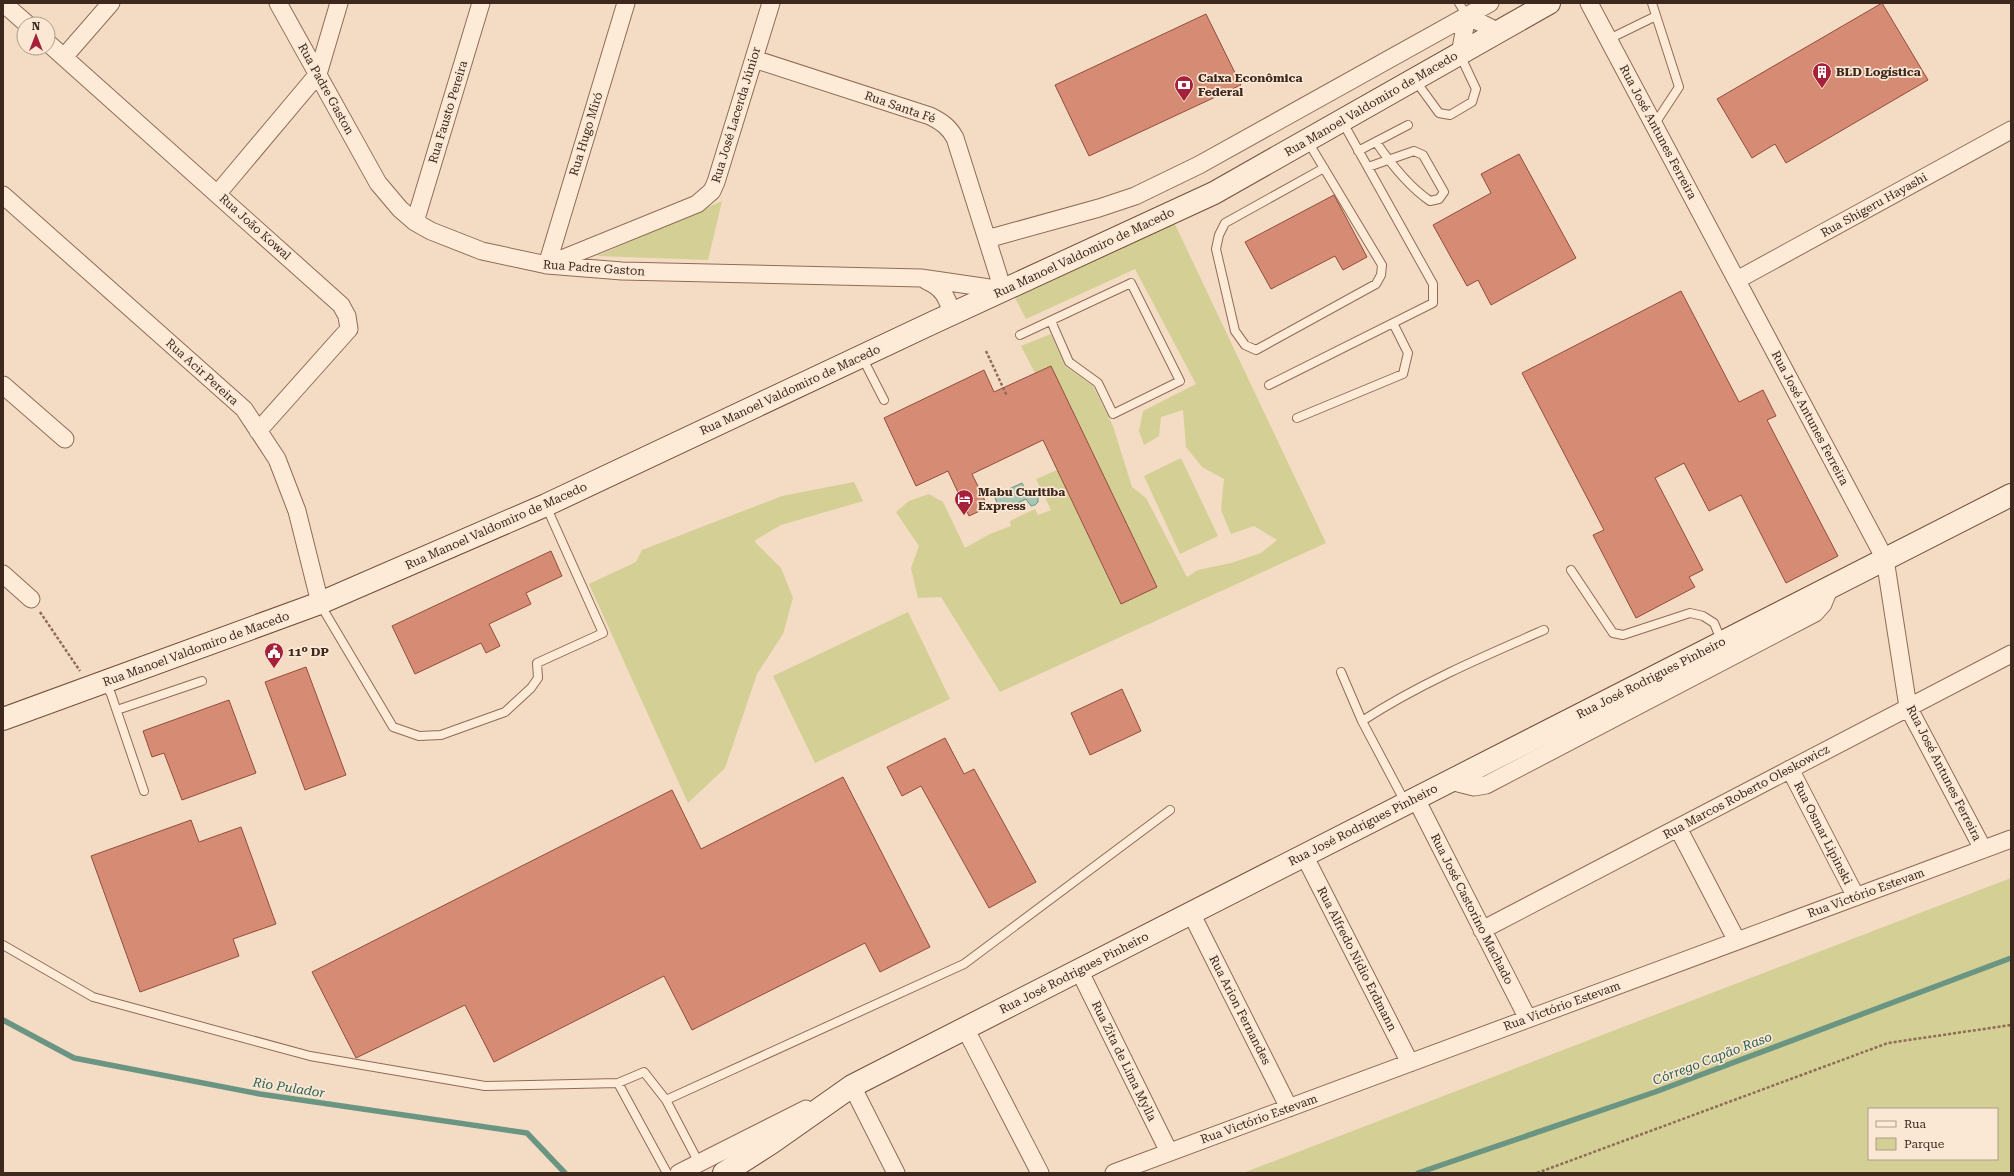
<svg xmlns="http://www.w3.org/2000/svg" width="2014" height="1176" viewBox="0 0 2014 1176" font-family="'Roboto Serif',serif">
  <style>
    .green { fill: #d3cf95; fill-rule: evenodd }
    .water { fill: #a6c6b6; stroke: #6b9583 }
    .lines { fill: none; stroke-linecap: round; stroke-linejoin: round }
    .stream { stroke: #6b9583; stroke-width: 5.5 }
    .building { fill: #d68b75; stroke: #924d3a }
    .lane-casing { stroke: #906b57; stroke-width: 10 }
    .street-casing { stroke: #906b57; stroke-width: 19 }
    .secondary-casing { stroke: #724c3a; stroke-width: 24 }
    .path { stroke: #906b57; stroke-width: 2.5; stroke-dasharray: 3 2; stroke-linecap: butt }
    .lane { stroke: #fdebd8; stroke-width: 8 }
    .street { stroke: #fdebd8; stroke-width: 17 }
    .secondary { stroke: #fdebd8; stroke-width: 22 }
    .labels { text-anchor: middle; stroke-width: 3.5; stroke-linejoin: round; paint-order: stroke }
    .poi-label { font-size: 12px; font-weight: bold; fill: #3e271d; stroke: #fae8d4; text-anchor: start }
    .street-label { font-size: 12px; fill: #3e271d; stroke: #fae8d4 }
    .water-label { font-size: 13px; font-style: italic; fill: #2a6053; stroke: #fae8d4 }
  </style>
  <rect width="100%" height="100%" fill="#f3dcc3"/>
  <path class="green" d="M 722,201 L 708,260 L 597,256 Z
    M 1172,218 L 1326,543 L 1000,692 L 941,597 L 918,598 L 911,568 L 919,546 L 896,512 L 909,501 L 929,494 L 943,502 L 965,548 L 990,534 L 1011,526 L 1010,521 L 1035,509 L 1038,515 L 1051,510 L 1036,479 L 1057,470 L 1121,604 L 1157,587 L 1051,366 L 1035,373 L 1021,346 L 1051,334 L 1065,366 L 1093,386 L 1113,426 L 1132,487 L 1146,498 L 1187,577 L 1198,570 L 1231,563 L 1261,553 L 1277,540 L 1254,526 L 1231,534 L 1221,510 L 1224,479 L 1202,467 L 1186,447 L 1183,410 L 1161,417 L 1159,436 L 1144,445 L 1139,431 L 1143,411 L 1196,384 L 1135,269 L 1026,319 L 1013,294 Z
    M 1181,458 L 1218,536 L 1180,554 L 1144,476 Z
    M 854,482 L 863,501 L 781,525 L 754,541 L 781,568 L 793,598 L 783,634 L 757,674 L 725,768 L 688,803 L 589,584 L 636,562 L 642,550 L 782,496 Z
    M 908,612 L 950,699 L 815,763 L 773,676 Z
    M 2011,878 L 2011,1173 L 1243,1173 ZM 1869,1109 L 1997,1109 L 1997,1159 L 1869,1159 Z"/>
  <path class="water" d="M 1022,483 L 1028,495 L 1035,494 L 1038,496 L 1038,502 L 1035,505 L 1031,506 L 1026,499 L 1001,511 L 994,496 Z"/>
  <g class="lines">
    <path class="stream" d="M 3,1020 L 74,1058 L 260,1094 L 527,1133 L 565,1173
      M 1418,1173 L 1655,1092 L 2011,958"/>
  </g>
  <path class="building" d="M 1882,3 L 1928,80 L 1786,163 L 1775,144 L 1752,158 L 1717,99 Z
    M 1206,14 L 1241,85 L 1089,156 L 1055,85 Z
    M 1519,154 L 1576,258 L 1491,305 L 1478,280 L 1467,286 L 1433,225 L 1491,193 L 1481,174 Z
    M 1334,195 L 1367,257 L 1343,270 L 1335,256 L 1271,289 L 1245,242 Z
    M 1681,291 L 1739,402 L 1763,390 L 1776,416 L 1767,420 L 1838,556 L 1786,583 L 1741,495 L 1709,511 L 1684,463 L 1655,478 L 1703,570 L 1689,577 L 1695,587 L 1636,618 L 1593,535 L 1604,530 L 1522,373 Z
    M 1051,366 L 1157,587 L 1121,604 L 1043,440 L 972,474 L 988,507 L 969,516 L 948,471 L 916,486 L 884,418 L 984,370 L 994,392 Z
    M 551,551 L 562,576 L 526,593 L 531,604 L 489,624 L 500,646 L 486,653 L 481,643 L 415,674 L 392,626 Z
    M 306,667 L 346,775 L 305,790 L 265,682 Z
    M 1122,689 L 1141,731 L 1090,755 L 1071,713 Z
    M 229,700 L 256,773 L 182,800 L 164,753 L 152,757 L 143,731 Z
    M 945,738 L 964,774 L 974,769 L 1036,882 L 989,908 L 921,786 L 902,796 L 887,767 Z
    M 843,777 L 930,947 L 880,972 L 865,943 L 692,1030 L 664,976 L 494,1062 L 465,1005 L 356,1058 L 312,972 L 672,790 L 701,849 Z
    M 191,820 L 199,842 L 241,827 L 276,924 L 233,939 L 239,956 L 140,992 L 91,856 Z"/>
  <g class="lines">
    <defs>
      <path id="lane" d="M 1459,3 L 1467,16
        M 1652,3 L 1679,87 L 1654,125
        M 1609,39 L 1656,16
        M 1415,80 L 1439,113 L 1450,115 L 1472,102 L 1476,89 L 1460,55
        M 1307,140 L 1382,265 L 1381,275 L 1376,284 L 1256,350 L 1245,345 L 1235,331 L 1216,249 L 1219,235 L 1225,223 L 1324,168
        M 1358,151 L 1408,125
        M 1368,167 L 1414,151 L 1423,155 L 1444,192 L 1439,199 L 1430,201 C 1408,186 1391,164 1376,142
        M 1020,335 L 1131,283 L 1180,381 L 1113,414 L 1098,383 L 1069,362 L 1051,321
        M 862,357 L 884,400
        M 1269,385 L 1433,303 L 1433,284 L 1342,121
        M 1297,418 L 1403,374 L 1408,353 L 1393,323
        M 1571,570 L 1613,633 L 1623,635 L 1690,613 L 1703,616 L 1714,623 L 1722,642
        M 320,604 L 393,727 L 419,736 L 441,735 L 505,712 L 531,688 L 538,678 L 537,663 L 603,633 L 546,506
        M 1341,672 L 1362,721 L 1405,802
        M 105,683 L 111,694 L 144,791
        M 117,710 L 202,681
        M 1362,721 C 1419,684 1482,657 1544,630
        M 3,945 L 93,997 L 310,1056 L 485,1086 L 618,1083 L 644,1072 L 666,1100 L 699,1163
        M 618,1083 L 667,1173
        M 666,1100 L 964,964 L 1170,810"/>
      <path id="street" d="M 3,3 L 27,24
        M 278,3 L 378,183 L 400,209 L 415,222 L 431,231 L 482,251 L 547,265 L 622,271 L 921,278 L 1003,290 L 955,138 C 949,127 942,122 930,116 L 754,59
        M 1589,3 L 1885,559 L 1908,707 L 1983,849
        M 48,43 L 341,305 L 347,316 L 349,329 L 258,431
        M 1460,54 L 1467,16 L 1499,32
        M 64,57 L 111,3
        M 218,193 L 318,74 L 339,3
        M 3,195 L 244,409 L 277,459 L 297,511 L 320,603
        M 415,222 L 481,3
        M 987,239 L 1099,208 L 1135,196 L 1199,165 L 1490,3
        M 547,265 L 697,204 L 712,191 L 716,182 L 771,3
        M 547,265 L 626,3
        M 1737,280 L 2011,130
        M 927,281 C 943,288 947,297 952,314
        M 3,385 L 65,439
        M 3,574 L 31,599
        M 1790,769 L 1856,897
        M 1450,781 L 1474,787 L 1486,785 L 1815,613 L 1823,604 L 1830,587
        M 1416,799 L 1528,1019
        M 1678,828 L 1737,941
        M 1304,855 L 1410,1063
        M 1191,913 L 1289,1108
        M 1482,930 L 2011,654
        M 1079,970 L 1169,1152
        M 965,1028 L 1040,1173
        M 842,1091 L 852,1086 L 896,1173
        M 679,1173 L 806,1109
        M 1114,1173 L 2011,839"/>
      <path id="secondary" d="M 3,719 L 320,603 L 546,505 L 930,324 L 1214,193 L 1549,3
        M 724,1173 L 771,1143 L 852,1086 L 2011,495"/>
    </defs>
    <use href="#lane" class="lane-casing"/>
    <use href="#street" class="street-casing"/>
    <use href="#secondary" class="secondary-casing"/>
    <path class="path" d="M 986,351 L 1007,396
      M 40,612 L 80,671
      M 1537,1173 L 1888,1043 L 2011,1025"/>
    <use href="#lane" class="lane"/>
    <use href="#street" class="street"/>
    <use href="#secondary" class="secondary"/>
  </g>
  <defs>
    <symbol id="building-pin" viewBox="-11 -11 22 30"><path d="M0 17L-7.5 6A9.5 9.5 0 1 1 7.5 6Z" fill="#a7203a" stroke="#fae8d4"/><path d="M-4-6H4V6H1V3H-1V6H-4ZM-2.5-4.3h1.7v1.8h-1.7ZM.8-4.3h1.7v1.8H.8ZM-2.5-1h1.7V.8h-1.7ZM.8-1h1.7V.8H.8Z" fill="#fff"/></symbol>
    <symbol id="bank-pin" viewBox="-11 -11 22 30"><path d="M0 17L-7.5 6A9.5 9.5 0 1 1 7.5 6Z" fill="#a7203a" stroke="#fae8d4"/><path d="M-6-4H6V4H-6ZM0-2.3a2.3 2.3 0 1 0 0 4.6a2.3 2.3 0 1 0 0-4.6Z" fill="#fff"/></symbol>
    <symbol id="hotel-pin" viewBox="-11 -11 22 30"><path d="M0 17L-7.5 6A9.5 9.5 0 1 1 7.5 6Z" fill="#a7203a" stroke="#fae8d4"/><path d="M-6-4.5h1.5V1H6V5H4.5V3h-9V5H-6ZM-4 0a1.8 1.8 0 1 1 3.6 0ZM.5 0V-2.5h3Q6-2.5 6 0Z" fill="#fff"/></symbol>
    <symbol id="civic-pin" viewBox="-11 -11 22 30"><path d="M0 17L-7.5 6A9.5 9.5 0 1 1 7.5 6Z" fill="#a7203a" stroke="#fae8d4"/><path d="M-.6-6.5H3V-4.5H.6V-3L4-1V1h2V6H-6V1h2V-1L-.6-3ZM-1.2 2.5V6h2.4V2.5Z" fill="#fff"/></symbol>
  </defs>
  <g fill-rule="evenodd">
    <use href="#building-pin" x="1811" y="61" width="22" height="30"/>
    <use href="#bank-pin" x="1173" y="74" width="22" height="30"/>
    <use href="#hotel-pin" x="953" y="488" width="22" height="30"/>
    <use href="#civic-pin" x="263" y="641" width="22" height="30"/>
  </g>
  <g class="labels">
    <g class="poi-label">
      <text x="1836" y="76">BLD Logística</text>
      <text x="1198" y="82">Caixa Econômica<tspan x="1198" dy="14">Federal</tspan></text>
      <text x="978" y="496">Mabu Curitiba<tspan x="978" dy="14">Express</tspan></text>
      <text x="288" y="656">11º DP</text>
    </g>
    <g class="street-label">
      <text transform="translate(326 89) rotate(61)" y="4">Rua Padre Gaston</text>
      <text transform="translate(1371 104) rotate(-30)" y="4">Rua Manoel Valdomiro de Macedo</text>
      <text transform="translate(900 107) rotate(19)" y="4">Rua Santa Fé</text>
      <text transform="translate(448 112) rotate(-73)" y="4">Rua Fausto Pereira</text>
      <text transform="translate(736 115) rotate(-73)" y="4">Rua José Lacerda Júnior</text>
      <text transform="translate(1658 132) rotate(62)" y="4">Rua José Antunes Ferreira</text>
      <text transform="translate(586 134) rotate(-73)" y="4">Rua Hugo Miró</text>
      <text transform="translate(1874 205) rotate(-29)" y="4">Rua Shigeru Hayashi</text>
      <text transform="translate(255 227) rotate(42)" y="4">Rua João Kowal</text>
      <text transform="translate(1084 253) rotate(-25)" y="4">Rua Manoel Valdomiro de Macedo</text>
      <text transform="translate(594 268) rotate(4)" y="4">Rua Padre Gaston</text>
      <text transform="translate(202 372) rotate(42)" y="4">Rua Acir Pereira</text>
      <text transform="translate(790 390) rotate(-25)" y="4">Rua Manoel Valdomiro de Macedo</text>
      <text transform="translate(1810 418) rotate(62)" y="4">Rua José Antunes Ferreira</text>
      <text transform="translate(496 526) rotate(-24)" y="4">Rua Manoel Valdomiro de Macedo</text>
      <text transform="translate(196 649) rotate(-20)" y="4">Rua Manoel Valdomiro de Macedo</text>
      <text transform="translate(1651 678) rotate(-27)" y="4">Rua José Rodrigues Pinheiro</text>
      <text transform="translate(1944 773) rotate(63)" y="4">Rua José Antunes Ferreira</text>
      <text transform="translate(1746 792) rotate(-28)" y="4">Rua Marcos Roberto Oleskowicz</text>
      <text transform="translate(1363 825) rotate(-27)" y="4">Rua José Rodrigues Pinheiro</text>
      <text transform="translate(1823 833) rotate(63)" y="4">Rua Osmar Lipinski</text>
      <text transform="translate(1866 893) rotate(-20)" y="4">Rua Victório Estevam</text>
      <text transform="translate(1472 909) rotate(63)" y="4">Rua José Castorino Machado</text>
      <text transform="translate(1357 959) rotate(63)" y="4">Rua Alfredo Nídio Erdmann</text>
      <text transform="translate(1074 973) rotate(-27)" y="4">Rua José Rodrigues Pinheiro</text>
      <text transform="translate(1562 1006) rotate(-20)" y="4">Rua Victório Estevam</text>
      <text transform="translate(1240 1010) rotate(63)" y="4">Rua Arion Fernandes</text>
      <text transform="translate(1124 1061) rotate(64)" y="4">Rua Zita de Lima Mylla</text>
      <text transform="translate(1259 1119) rotate(-20)" y="4">Rua Victório Estevam</text>
    </g>
    <g class="water-label">
      <text transform="translate(1712 1058) rotate(-21)" y="5">Córrego Capão Raso</text>
      <text transform="translate(289 1087) rotate(9)" y="5">Rio Pulador</text>
    </g>
  </g>
  <rect width="2014" height="1176" fill="none" stroke="#3e271d" stroke-width="8"/>
  <rect x="1868" y="1108" width="130" height="52" fill="#fae8d4" stroke="#af9b8b"/>
  <rect x="1876" y="1121" width="20" height="6" fill="#fdebd8" stroke="#af9b8b"/>
  <text x="1904" y="1128" font-size="12" fill="#3e271d">Rua</text>
  <rect x="1876" y="1138" width="20" height="12" fill="#d3cf95" stroke="#af9b8b"/>
  <text x="1904" y="1148" font-size="12" fill="#3e271d">Parque</text>
  <g transform="translate(36 36)"><circle r="19" fill="#fae8d4" stroke="#af9b8b"/>
  <path d="M0-3L7 15L0 10L-7 15Z" fill="#a7203a"/>
  <text y="-6" font-size="11" font-weight="bold" text-anchor="middle" fill="#3e271d">N</text>
  </g>
</svg>
